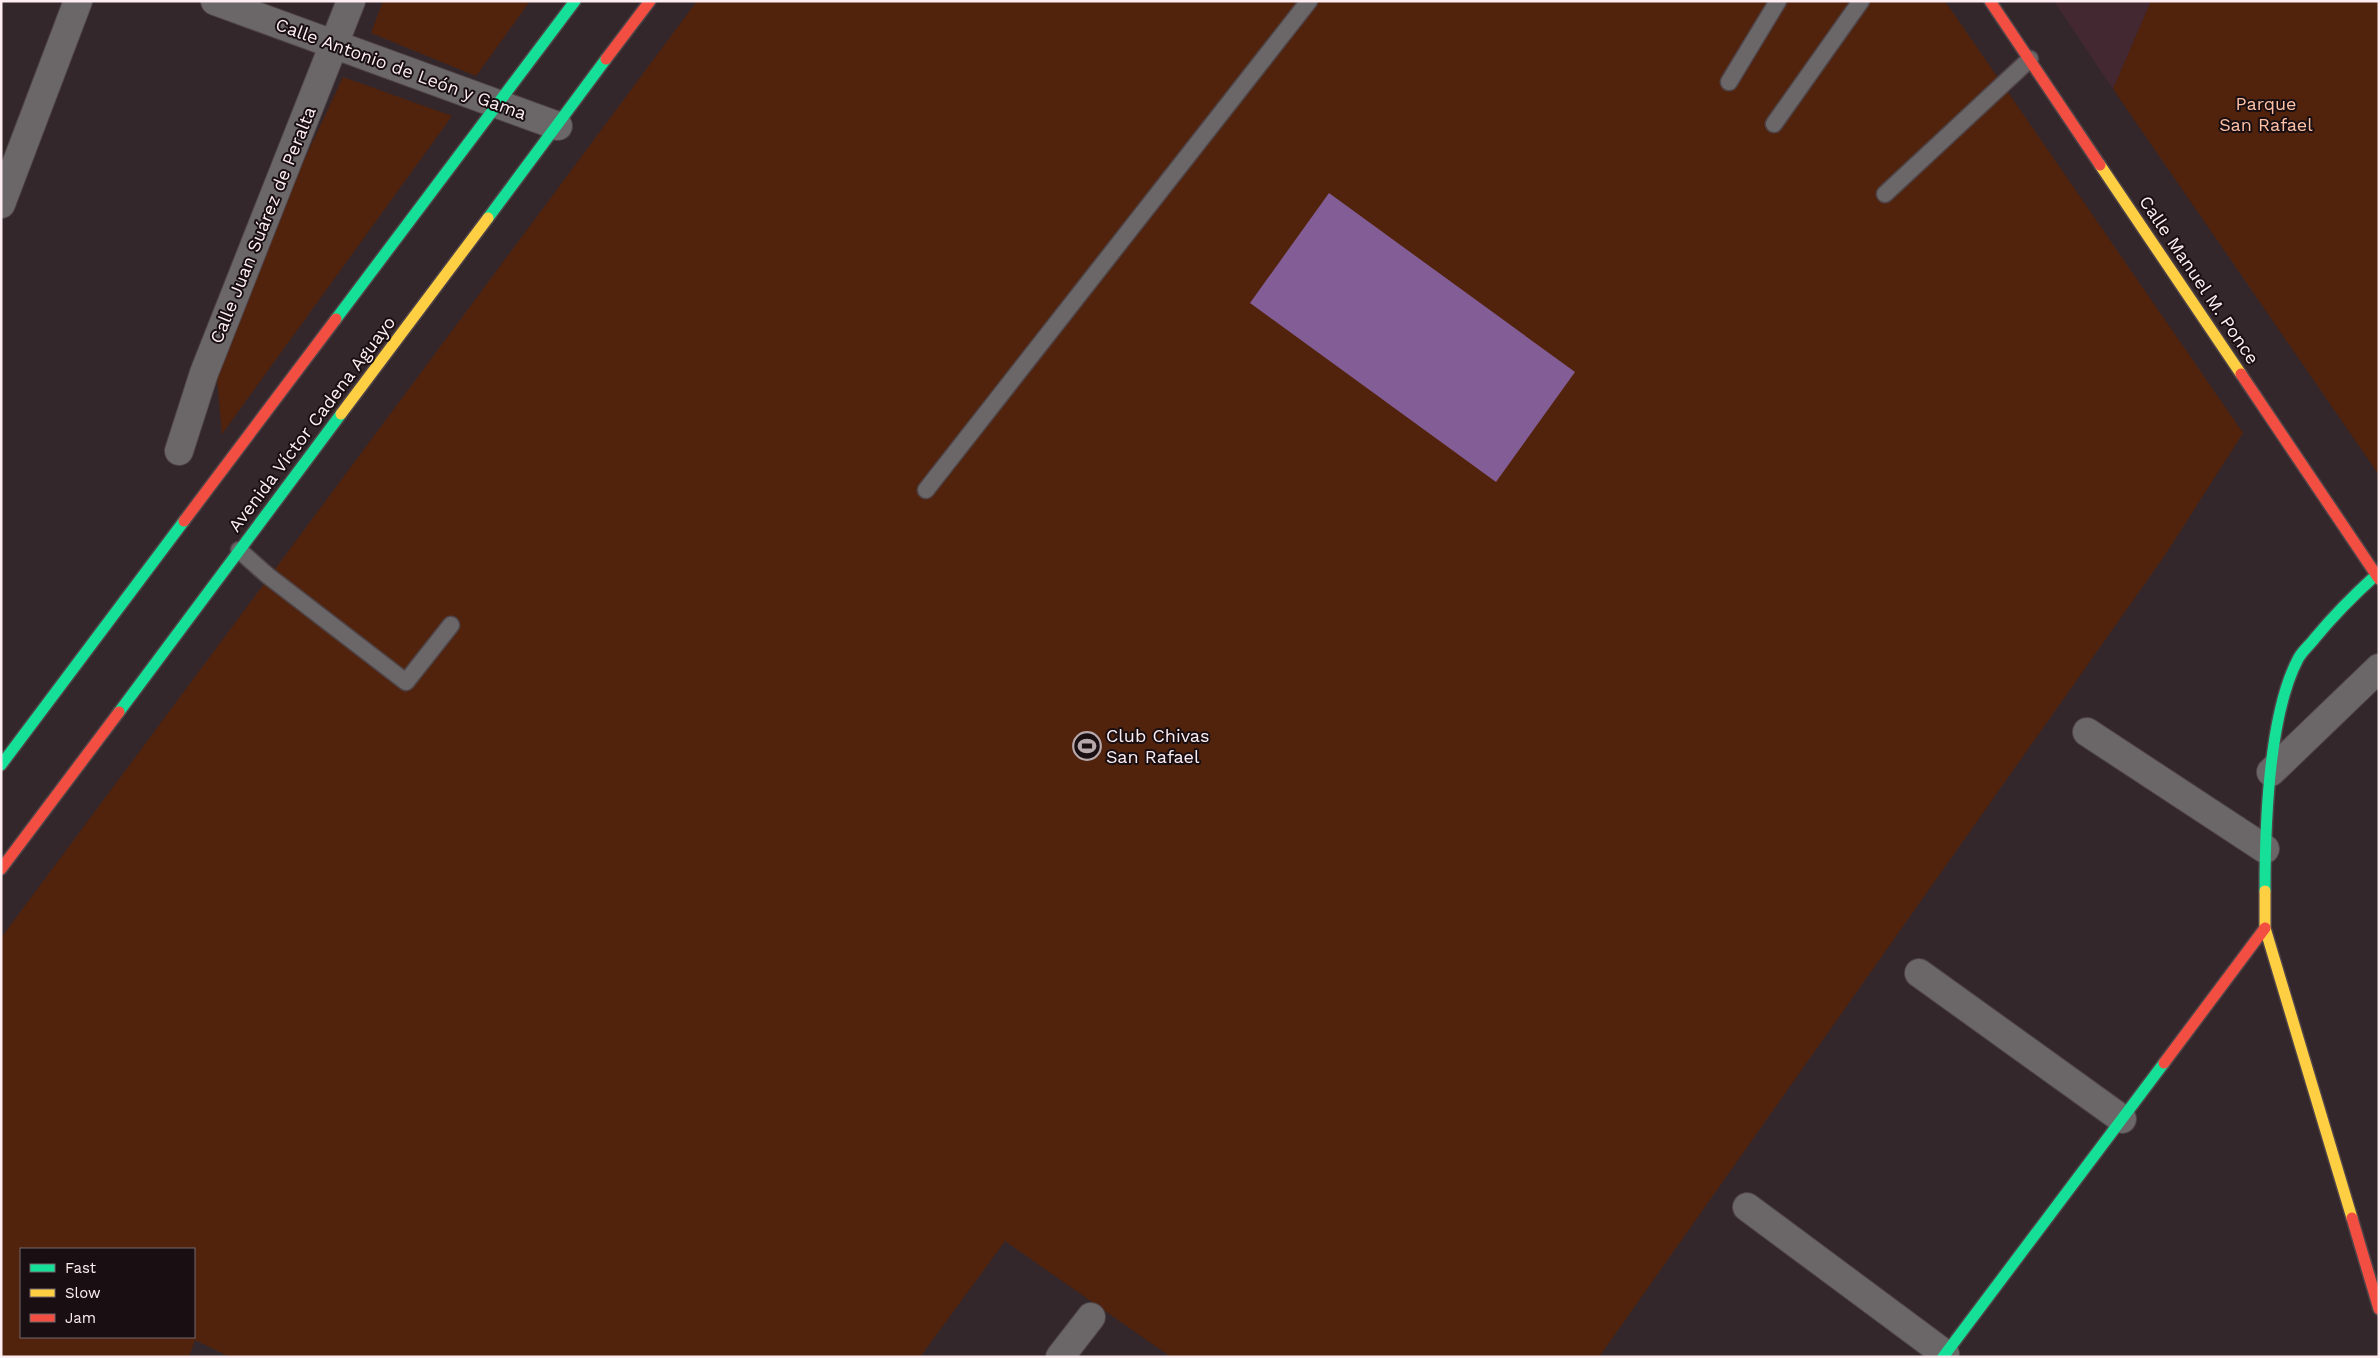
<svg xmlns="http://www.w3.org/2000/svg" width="2380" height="1358" viewBox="0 0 2380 1358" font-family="'Work Sans',sans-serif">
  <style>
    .built { fill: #442831 }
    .green { fill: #51230c; fill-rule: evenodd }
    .water { fill: #835d95 }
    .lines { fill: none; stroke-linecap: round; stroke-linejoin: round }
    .lane-casing { stroke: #4f4448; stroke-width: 19 }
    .street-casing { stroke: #4f4448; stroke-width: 30 }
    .fast-casing { stroke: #4f4448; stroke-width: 14 }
    .slow-casing { stroke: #4f4448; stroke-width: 14 }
    .jam-casing { stroke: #4f4448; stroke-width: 14 }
    .lane { stroke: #6b6769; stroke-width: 16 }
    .street { stroke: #6b6769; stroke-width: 28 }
    .fast { stroke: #16e098; stroke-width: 11 }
    .slow { stroke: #ffcf43; stroke-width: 11 }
    .jam { stroke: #f24e42; stroke-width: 11 }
    .labels { text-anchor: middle; stroke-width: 4; stroke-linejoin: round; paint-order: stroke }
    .street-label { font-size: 18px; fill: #feeef2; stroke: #190f12 }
    .park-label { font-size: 18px; fill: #ffc1a6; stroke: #190f12 }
    .poi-label { font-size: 18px; fill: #feeef2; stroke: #190f12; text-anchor: start }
  </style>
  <rect width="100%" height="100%" fill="#34272b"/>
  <path class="built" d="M 2054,1 L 2151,1 L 2113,89 Z"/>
  <path class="green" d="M 383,1 L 530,1 L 476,76 L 371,33 Z
    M 697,1 L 1945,1 L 2243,433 L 2165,555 L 1599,1357 L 1171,1357 L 1005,1241 L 920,1357 L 230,1357 L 195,1340 L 189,1357 L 1,1357 L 1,938 ZM 21,1249 L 194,1249 L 194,1337 L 21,1337 Z
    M 2151,1 L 2379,1 L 2379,475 L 2113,89 Z
    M 343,77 L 452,116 L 222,434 L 217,378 L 239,300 Z"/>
  <path class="water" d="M 1329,193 L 1575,372 L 1496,482 L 1250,303 Z"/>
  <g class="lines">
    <defs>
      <path id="lane" d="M 1729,82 L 1778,1
        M 1774,124 L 1861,1
        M 1885,194 L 2030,59
        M 926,490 L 1309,1
        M 239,550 L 267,575 L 406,682 L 451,625"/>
      <path id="street" d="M 215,1 L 558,126
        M 1,204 L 78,1
        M 179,451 L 204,373 L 351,1
        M 2087,732 L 2265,849
        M 2271,772 L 2379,668
        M 1919,973 L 2122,1119
        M 1747,1207 L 1945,1354
        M 1060,1357 L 1091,1317"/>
      <path id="fast" d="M 488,218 L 606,59
        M 336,319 L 575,1
        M 119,712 L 341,414
        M 1,765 L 184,521
        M 2265,891 C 2265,826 2268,716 2298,659 C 2302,651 2310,645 2315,638 C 2334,615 2354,595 2376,575
        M 1943,1357 L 2164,1063"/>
      <path id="slow" d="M 2100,165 L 2241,374
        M 341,414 L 488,218
        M 2265,891 L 2265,928 L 2352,1218"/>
      <path id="jam" d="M 1990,1 L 2100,165
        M 606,59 L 650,1
        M 2241,374 L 2379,579
        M 184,521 L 336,319
        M 1,869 L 119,712
        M 2164,1063 L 2265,928
        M 2352,1218 L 2379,1309"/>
    </defs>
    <use href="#lane" class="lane-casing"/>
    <use href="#street" class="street-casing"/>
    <use href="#fast" class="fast-casing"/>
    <use href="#slow" class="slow-casing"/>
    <use href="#jam" class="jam-casing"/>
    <use href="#lane" class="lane"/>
    <use href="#street" class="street"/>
    <use href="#fast" class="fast"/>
    <use href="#slow" class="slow"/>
    <use href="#jam" class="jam"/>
  </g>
  <defs>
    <symbol id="stadium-ring" viewBox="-11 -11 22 22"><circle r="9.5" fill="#190f12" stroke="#b7a8ac" stroke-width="1.5"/><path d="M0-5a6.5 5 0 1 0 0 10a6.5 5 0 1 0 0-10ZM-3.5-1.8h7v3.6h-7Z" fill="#b7a8ac"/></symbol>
  </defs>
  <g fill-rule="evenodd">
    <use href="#stadium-ring" x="1071" y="730" width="32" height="32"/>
  </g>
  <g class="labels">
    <g class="street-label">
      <text transform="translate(401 69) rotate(20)" y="6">Calle Antonio de León y Gama</text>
      <text transform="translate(263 225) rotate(-68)" y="6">Calle Juan Suárez de Peralta</text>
      <text transform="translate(2199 280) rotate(56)" y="6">Calle Manuel M. Ponce</text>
      <text transform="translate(312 424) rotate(-53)" y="6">Avenida Víctor Cadena Aguayo</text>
    </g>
    <g class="park-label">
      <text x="2266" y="110">Parque<tspan x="2266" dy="21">San Rafael</tspan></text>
    </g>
    <g class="poi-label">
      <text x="1106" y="742">Club Chivas<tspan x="1106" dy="21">San Rafael</tspan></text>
    </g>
  </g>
  <rect width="2380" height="1358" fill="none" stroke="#feeef2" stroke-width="5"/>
  <rect x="20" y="1248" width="175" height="90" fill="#190f12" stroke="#75686c"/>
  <rect x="30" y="1264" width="25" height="8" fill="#16e098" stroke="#75686c"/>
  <text x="65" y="1273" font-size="15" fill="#feeef2">Fast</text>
  <rect x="30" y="1289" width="25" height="8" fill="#ffcf43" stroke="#75686c"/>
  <text x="65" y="1298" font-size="15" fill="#feeef2">Slow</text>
  <rect x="30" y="1314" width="25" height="8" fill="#f24e42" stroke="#75686c"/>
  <text x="65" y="1323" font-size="15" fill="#feeef2">Jam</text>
</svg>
